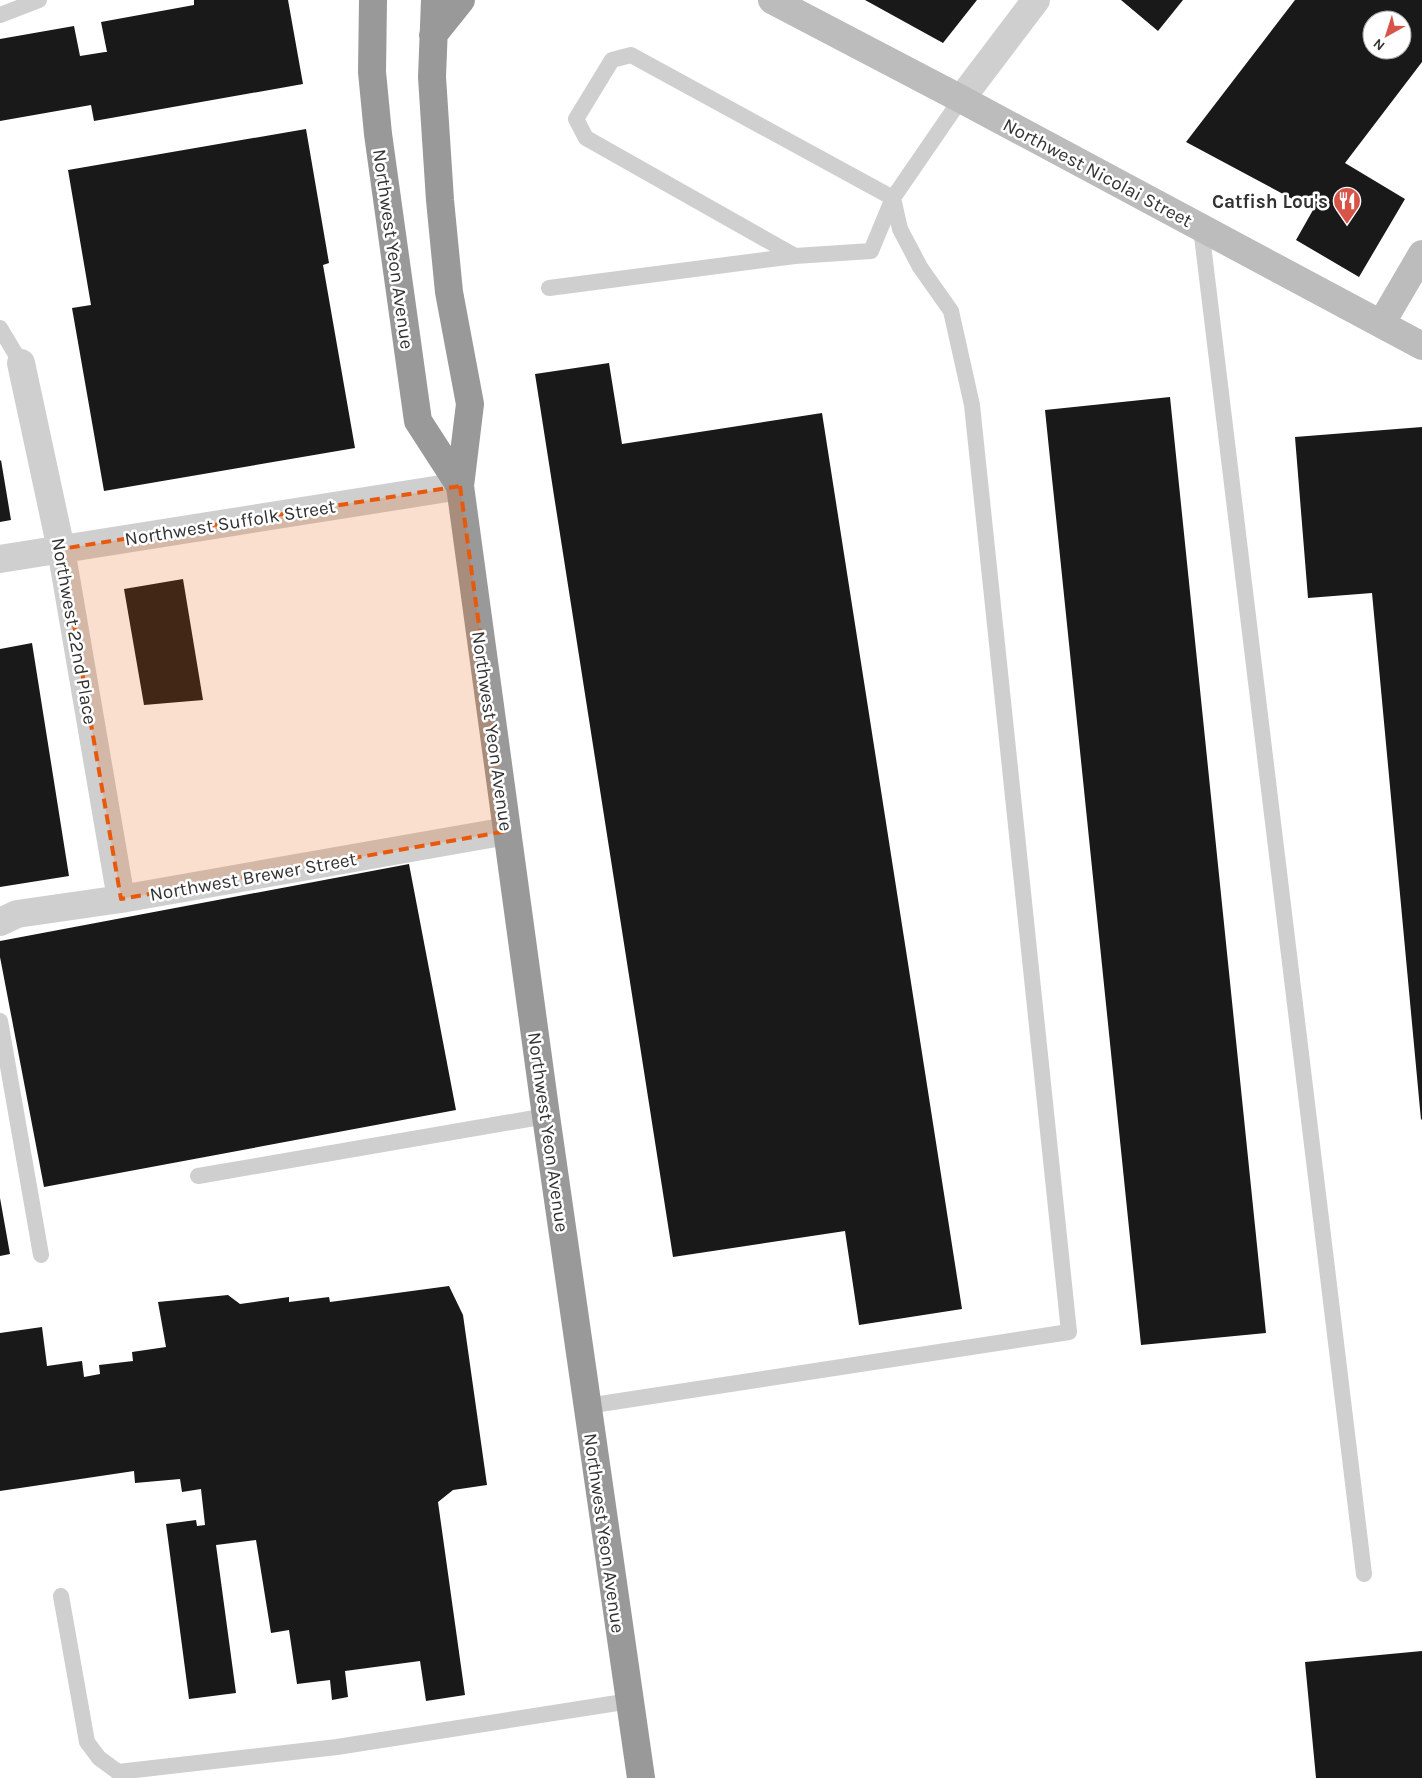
<svg xmlns="http://www.w3.org/2000/svg" width="1422" height="1778" viewBox="0 0 1422 1778" font-family="Karla,sans-serif">
  <style>
    .building { fill: #191919; fill-rule: evenodd }
    .lines { fill: none; stroke-linecap: round; stroke-linejoin: round }
    .lane { stroke: #cfcfcf; stroke-width: 16 }
    .street { stroke: #cfcfcf; stroke-width: 28 }
    .secondary { stroke: #bcbcbc; stroke-width: 28 }
    .highway { stroke: #999; stroke-width: 28 }
    .marked { fill: #e8590c; fill-opacity: 0.2; stroke: #e8590c; stroke-width: 4; stroke-dasharray: 10 6; stroke-linejoin: round }
    .labels { text-anchor: middle; stroke-width: 5; stroke-linejoin: round; paint-order: stroke }
    .street-label { font-size: 19px; fill: #323232; stroke: #fff }
    .poi-label { font-size: 19px; font-weight: bold; fill: #323232; stroke: #fff; text-anchor: end }
  </style>
  <rect width="100%" height="100%" fill="#fff"/>
  <path class="building" d="M 194,0 L 288,0 L 303,84 L 94,121 L 91,105 L 0,121 L 0,39 L 74,26 L 80,56 L 105,52 L 107,52 L 101,22 L 194,5 Z
    M 865,0 L 977,0 L 943,43 Z
    M 1121,0 L 1183,0 L 1158,31 Z
    M 1295,0 L 1422,0 L 1422,62 L 1345,163 L 1405,199 L 1359,277 L 1296,240 L 1313,210 L 1186,142 ZM 1372,20 L 1402,20 L 1402,50 L 1372,50 Z
    M 306,129 L 329,263 L 323,265 L 355,448 L 104,491 L 72,308 L 91,305 L 68,170 Z
    M 609,363 L 622,444 L 822,413 L 962,1309 L 859,1325 L 845,1231 L 673,1257 L 535,374 Z
    M 1170,397 L 1266,1333 L 1141,1345 L 1045,410 Z
    M 1422,427 L 1422,1119 L 1421,1120 L 1372,593 L 1308,598 L 1295,437 Z
    M 1,460 L 11,520 L 0,522 L 0,461 Z
    M 183,579 L 203,700 L 144,705 L 124,589 Z
    M 32,643 L 69,876 L 0,887 L 0,649 Z
    M 409,864 L 456,1110 L 44,1187 L 0,957 L 0,941 Z
    M 0,1198 L 10,1254 L 0,1256 Z
    M 449,1286 L 463,1315 L 487,1485 L 453,1490 L 438,1502 L 465,1695 L 426,1701 L 420,1661 L 345,1671 L 348,1697 L 332,1700 L 330,1680 L 297,1684 L 289,1630 L 271,1633 L 256,1540 L 216,1545 L 236,1693 L 189,1699 L 166,1524 L 196,1520 L 197,1526 L 205,1525 L 201,1489 L 182,1492 L 180,1479 L 135,1483 L 134,1471 L 0,1491 L 0,1333 L 42,1327 L 47,1366 L 82,1361 L 84,1377 L 100,1374 L 99,1365 L 133,1361 L 132,1352 L 166,1347 L 158,1302 L 228,1295 L 240,1304 L 289,1297 L 289,1302 L 329,1297 L 330,1302 Z
    M 1422,1651 L 1422,1778 L 1316,1778 L 1305,1662 Z"/>
  <g class="lines">
    <path class="lane" d="M 0,15 L 39,0
      M 893,198 L 871,251 L 795,256 L 586,138 L 576,119 L 612,60 L 631,55 L 893,198 L 961,99
      M 1201,228 L 1364,1574
      M 549,288 L 795,256
      M 0,328 L 21,363
      M 0,1021 L 41,1255
      M 198,1176 L 546,1116
      M 587,1406 L 1069,1332 L 972,405 L 951,311 L 920,267 L 900,229 L 893,198
      M 61,1596 L 87,1742 L 99,1758 L 118,1772 L 337,1747 L 630,1701"/>
    <path class="street" d="M 961,99 L 1036,0
      M 21,363 L 61,549 L 121,899
      M 0,559 L 460,486
      M 0,922 L 17,914 L 121,899 L 507,831"/>
    <path class="secondary" d="M 772,0 L 961,99 L 1422,346
      M 1381,324 L 1422,254"/>
    <path class="highway" d="M 373,0 L 372,72 L 378,134 L 418,421 L 460,486
      M 435,0 L 432,77 L 440,200 L 449,292 L 470,404 L 460,486 L 546,1116 L 641,1778
      M 433,35 L 461,0"/>
  </g>
  <path class="marked" d="M 460,486 L 507,831 L 121,899 L 61,549 Z"/>
  <defs>
    <symbol id="restaurant-pin" viewBox="-11 -11 22 30"><path d="M0 17L-7.5 6A9.5 9.5 0 1 1 7.5 6Z" fill="#d65448" stroke="#fff"/><path d="M-5-6h1v4h1v-4h1v4h1v-4h1v5L-1.5 .5V6h-2V.5L-5-1ZM5-6V6H3V1.5H1.5Q1.5-4 5-6Z" fill="#fff"/></symbol>
  </defs>
  <g fill-rule="evenodd">
    <use href="#restaurant-pin" x="1331" y="185" width="32" height="43"/>
  </g>
  <g class="labels">
    <g class="street-label">
      <text transform="translate(1098 172) rotate(28)" y="7">Northwest Nicolai Street</text>
      <text transform="translate(394 249) rotate(82)" y="7">Northwest Yeon Avenue</text>
      <text transform="translate(230 522) rotate(-9)" y="7">Northwest Suffolk Street</text>
      <text transform="translate(75 631) rotate(80)" y="7">Northwest 22nd Place</text>
      <text transform="translate(493 731) rotate(82)" y="7">Northwest Yeon Avenue</text>
      <text transform="translate(253 876) rotate(-10)" y="7">Northwest Brewer Street</text>
      <text transform="translate(549 1132) rotate(82)" y="7">Northwest Yeon Avenue</text>
      <text transform="translate(605 1533) rotate(82)" y="7">Northwest Yeon Avenue</text>
    </g>
    <g class="poi-label">
      <text x="1328" y="208">Catfish Lou's</text>
    </g>
  </g>
  <g transform="translate(1387 35) rotate(219)"><circle r="24" fill="#ffffff" stroke="#adadad"/>
  <path d="M0-4L9 19L0 12L-9 19Z" fill="#d65448"/>
  <text y="-8" font-size="14" font-weight="bold" text-anchor="middle" fill="#323232">N</text>
  </g>
</svg>
